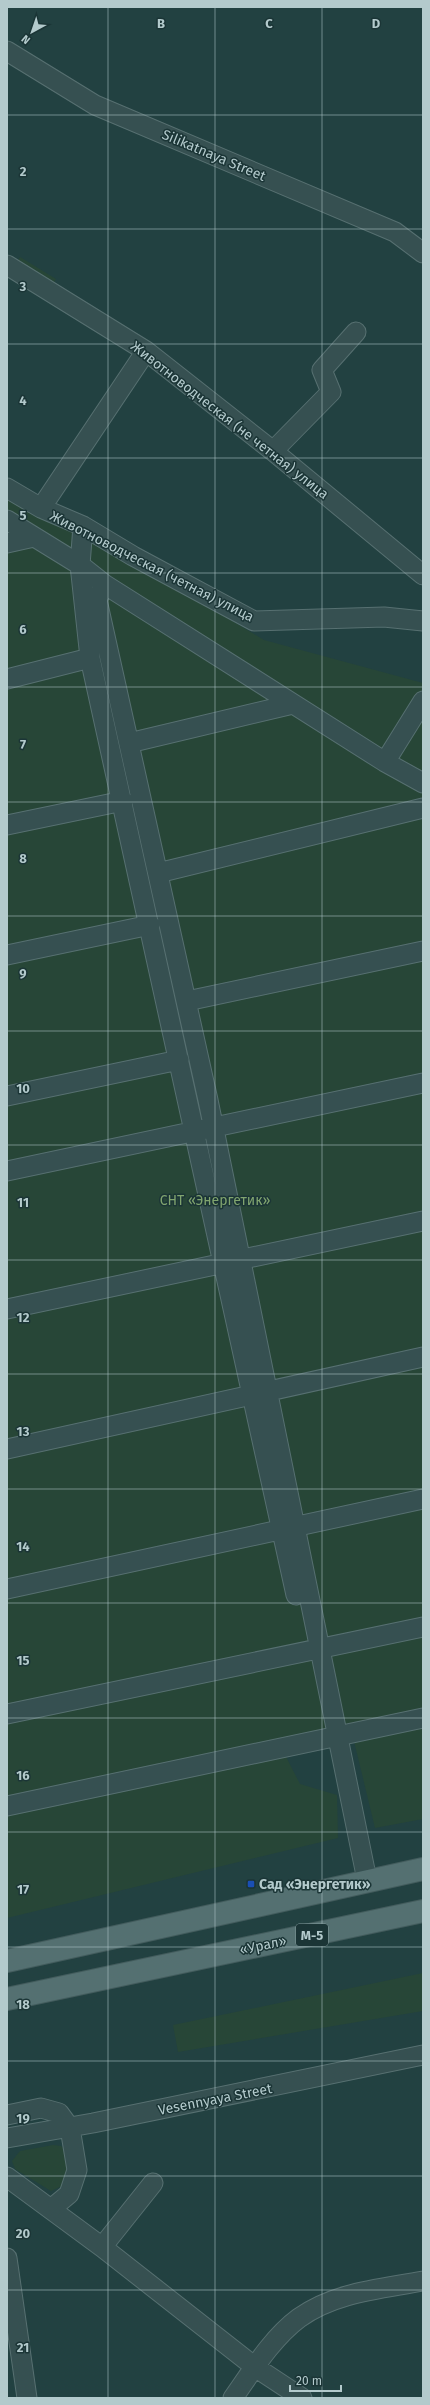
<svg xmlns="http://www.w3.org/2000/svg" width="430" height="2405" viewBox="0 0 430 2405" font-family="'Fira Sans',sans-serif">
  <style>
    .green { fill: #274637 }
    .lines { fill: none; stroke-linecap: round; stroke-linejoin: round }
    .minor-casing { stroke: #577071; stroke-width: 21 }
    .major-casing { stroke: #435c5d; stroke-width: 24 }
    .minor { stroke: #365051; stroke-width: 19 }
    .major { stroke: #547071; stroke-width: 22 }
    .grid { fill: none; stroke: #b3cacc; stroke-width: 1; stroke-opacity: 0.55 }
    .transit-dot { fill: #1a4fb4; stroke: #1b3536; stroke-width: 1.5 }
    .labels { text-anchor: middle; stroke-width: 3; stroke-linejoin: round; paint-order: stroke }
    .shield { fill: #1b3536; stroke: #859d9f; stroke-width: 1 }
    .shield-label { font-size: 13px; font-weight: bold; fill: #b3cacc }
    .street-label { font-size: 14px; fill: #b3cacc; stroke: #1b3536 }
    .park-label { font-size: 14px; fill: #80a46f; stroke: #1b3536 }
    .poi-label { font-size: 14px; font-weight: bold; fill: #b3cacc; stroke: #1b3536; text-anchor: start }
    .grid-label { font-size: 13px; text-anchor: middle; font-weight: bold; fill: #b3cacc; stroke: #1b3536; stroke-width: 3; stroke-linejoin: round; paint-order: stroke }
  </style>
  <rect width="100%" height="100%" fill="#224141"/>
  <path class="green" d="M 20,257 L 56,279 L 51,288 L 15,266 Z
    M 7,485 L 264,640 L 423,683 L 423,1718 L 280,1745 L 300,1784 L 337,1795 L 338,1838 L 7,1918 Z
    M 423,1724 L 423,1819 L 375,1828 L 353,1737 Z
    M 423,1973 L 423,2011 L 178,2052 L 173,2025 Z
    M 53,2145 L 61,2146 L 66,2150 L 66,2173 L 62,2186 L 51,2191 L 15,2169 L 12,2161 L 20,2151 Z"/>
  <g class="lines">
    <defs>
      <path id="minor" d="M 7,51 L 95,105 L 395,232 L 423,253
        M 7,265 L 146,351 L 273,451 L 423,575
        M 273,451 L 331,392 L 322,370 L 356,332
        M 7,488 L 41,508 L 83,526 L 133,556 L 254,621 L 384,617 L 423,621
        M 41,508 L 146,351
        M 7,520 L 80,565 L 90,658 L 296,1595
        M 83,526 L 80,565 L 104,584 L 97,600 L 208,1100 L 367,1880
        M 7,543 L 34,537
        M 104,584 L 385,762 L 423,783
        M 7,679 L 90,658
        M 129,743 L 293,704
        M 385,762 L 423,701
        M 7,825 L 123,801
        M 158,873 L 423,808
        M 7,955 L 150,925
        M 187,1001 L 423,951
        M 7,1096 L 179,1060
        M 7,1171 L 423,1083
        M 7,1309 L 423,1221
        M 7,1449 L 423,1357
        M 7,1589 L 423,1499
        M 7,1714 L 423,1627
        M 7,1806 L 423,1718
        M 7,2115 L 41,2108 L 59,2113 L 70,2128 L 77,2170 L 69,2194 L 51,2209
        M 7,2138 L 93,2123 L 423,2055
        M 7,2177 L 102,2247 L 255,2367 L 302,2398
        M 102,2247 L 153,2183
        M 7,2258 L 27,2398
        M 233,2398 C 252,2371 272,2338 299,2318 C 335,2292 381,2289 423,2281"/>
      <path id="major" d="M 7,1961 L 423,1869
        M 7,1999 L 423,1911"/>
    </defs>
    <use href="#minor" class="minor-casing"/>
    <use href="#major" class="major-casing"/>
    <use href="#minor" class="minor"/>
    <use href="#major" class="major"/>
  </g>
  <path class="grid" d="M 108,7 L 108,2398M 215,7 L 215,2398M 322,7 L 322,2398M 7,115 L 423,115M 7,229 L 423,229M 7,344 L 423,344M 7,458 L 423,458M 7,573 L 423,573M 7,687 L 423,687M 7,802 L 423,802M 7,916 L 423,916M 7,1031 L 423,1031M 7,1145 L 423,1145M 7,1260 L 423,1260M 7,1374 L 423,1374M 7,1489 L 423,1489M 7,1603 L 423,1603M 7,1718 L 423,1718M 7,1832 L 423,1832M 7,1947 L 423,1947M 7,2061 L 423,2061M 7,2176 L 423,2176M 7,2290 L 423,2290"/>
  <rect class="transit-dot" x="247" y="1880" width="8" height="8" rx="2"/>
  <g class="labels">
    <rect class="shield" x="296" y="1924" width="32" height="22" rx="3"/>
    <g class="shield-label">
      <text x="312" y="1940">М-5</text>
    </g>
    <g class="street-label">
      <text transform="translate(214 155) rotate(23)" y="5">Silikatnaya Street</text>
      <text transform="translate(230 420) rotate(38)" y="5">Животноводческая (не четная) улица</text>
      <text transform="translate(152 566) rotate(27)" y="5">Животноводческая (четная) улица</text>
      <text transform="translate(263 1945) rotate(-12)" y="5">«Урал»</text>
      <text transform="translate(215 2099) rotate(-11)" y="5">Vesennyaya Street</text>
    </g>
    <g class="park-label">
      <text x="215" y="1205">СНТ «Энергетик»</text>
    </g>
    <g class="poi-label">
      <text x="259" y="1889">Сад «Энергетик»</text>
    </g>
  </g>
  <g class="grid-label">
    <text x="161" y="28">B</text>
    <text x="269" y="28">C</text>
    <text x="376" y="28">D</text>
    <text x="23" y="176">2</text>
    <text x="23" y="291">3</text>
    <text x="23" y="405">4</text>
    <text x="23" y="520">5</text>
    <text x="23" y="634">6</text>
    <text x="23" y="749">7</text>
    <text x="23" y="863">8</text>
    <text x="23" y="978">9</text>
    <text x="23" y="1093">10</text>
    <text x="23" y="1207">11</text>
    <text x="23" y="1322">12</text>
    <text x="23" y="1436">13</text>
    <text x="23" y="1551">14</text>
    <text x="23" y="1665">15</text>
    <text x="23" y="1780">16</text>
    <text x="23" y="1894">17</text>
    <text x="23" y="2009">18</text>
    <text x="23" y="2123">19</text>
    <text x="23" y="2238">20</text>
    <text x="23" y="2352">21</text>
  </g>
  <rect width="430" height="2405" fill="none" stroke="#b3cacc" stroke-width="16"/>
  <g transform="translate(32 32) rotate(220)" stroke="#1b3536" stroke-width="3" paint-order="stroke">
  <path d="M0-3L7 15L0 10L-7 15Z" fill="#b3cacc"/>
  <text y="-6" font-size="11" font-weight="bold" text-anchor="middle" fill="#b3cacc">N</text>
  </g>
  <path d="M290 2385v6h51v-6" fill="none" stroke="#b3cacc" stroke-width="2"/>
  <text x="296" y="2385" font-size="12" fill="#b3cacc" stroke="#1b3536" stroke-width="3" paint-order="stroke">20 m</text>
</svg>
